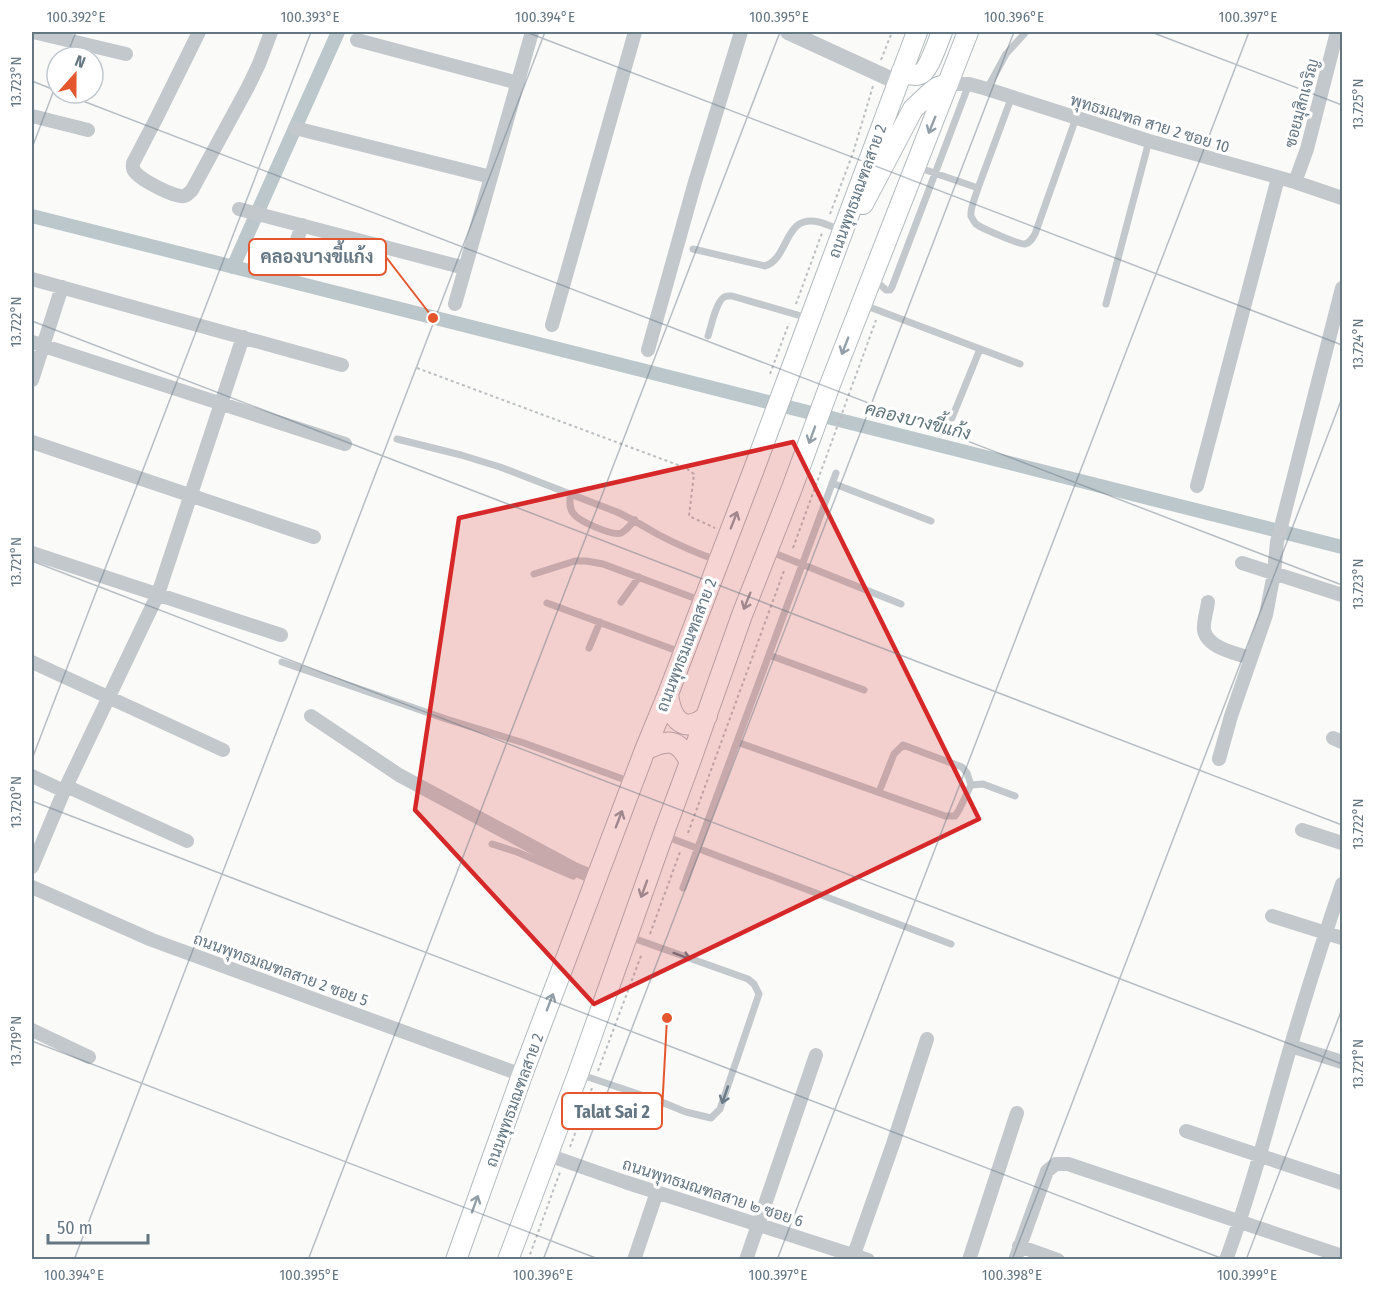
<svg xmlns="http://www.w3.org/2000/svg" width="1374" height="1291" viewBox="0 0 1374 1291" font-family="'Fira Sans Condensed',Sarabun,sans-serif">
  <style>
    .lines { fill: none; stroke-linecap: round; stroke-linejoin: round }
    .canal { stroke: #bbc7cb; stroke-width: 14 }
    .secondary-casing { stroke: #b3babf; stroke-width: 22 }
    .path { stroke: #bbbfc2; stroke-width: 2; stroke-dasharray: 3 3; stroke-linecap: butt }
    .service { stroke: #c3c8cc; stroke-width: 7 }
    .minor { stroke: #c3c8cc; stroke-width: 14 }
    .tertiary { stroke: #c3c8cc; stroke-width: 16 }
    .secondary { stroke: #fff; stroke-width: 20 }
    .oneway { stroke: #939fa8 }
    .oneway2 { stroke: #6a7a87 }
    .marked { fill: #d62828; fill-opacity: 0.2; stroke: #d62828; stroke-width: 4.5; stroke-linejoin: round }
    .ticks { fill: none; stroke: #657683; stroke-width: 1.5; stroke-opacity: 0.45 }
    .labels { text-anchor: middle; stroke-width: 6; stroke-linejoin: round; paint-order: stroke }
    .street-label { font-size: 16px; fill: #657683; stroke: #fff }
    .water-label { font-size: 18px; font-style: italic; fill: #60757c; stroke: #fff }
    .leader { fill: none; stroke: #e4572e; stroke-width: 2 }
    .callout-dot { fill: #e4572e; stroke: #fff; stroke-width: 2 }
    .callout { fill: #fff; stroke: #e4572e; stroke-width: 2 }
    .callout-label { font-size: 18px; text-anchor: middle; font-weight: bold; fill: #657683 }
    .neatline { fill: none; stroke: #657683; stroke-width: 2 }
    .ticks-label { font-size: 15px; text-anchor: middle; fill: #657683 }
  </style>
  <rect width="100%" height="100%" fill="#fafaf8"/>
  <g class="lines">
    <path class="canal" d="M 32,216 L 1342,547
      M 233,267 L 338,32"/>
    <defs>
      <path id="secondary" d="M 902,71 C 909,74 916,77 922,73 C 930,67 938,41 942,32
        M 863,204 L 913,109 L 930,93 L 938,87 L 948,84
        M 668,694 C 671,719 683,735 707,716
        M 645,750 C 668,739 678,738 690,762
        M 456,1260 L 522,1075 L 645,750 L 668,694 L 754,469 L 917,32
        M 508,1260 L 578,1074 L 663,835 L 690,762 L 742,615 L 792,488 L 831,382 L 968,32"/>
    </defs>
    <use href="#secondary" class="secondary-casing"/>
    <path class="path" d="M 881,60 L 892,32
      M 830,214 L 853,153 L 873,86
      M 796,304 L 822,233
      M 417,368 L 686,468 L 694,474 L 689,516 L 715,528
      M 770,374 L 789,323
      M 793,548 L 876,320
      M 688,833 L 785,568
      M 650,934 L 680,852
      M 598,1071 L 642,953
      M 570,1147 L 592,1088
      M 528,1260 L 560,1172"/>
    <path class="service" d="M 987,89 L 1006,54 L 1026,32
      M 917,167 L 978,188 C 976,196 970,207 971,216 C 972,218 974,222 976,224 C 981,228 1020,245 1025,244 C 1030,243 1032,239 1035,234 L 1076,118
      M 978,188 L 1012,96
      M 693,249 L 765,266 C 790,258 783,214 819,222 C 827,224 834,228 842,230
      M 873,278 L 886,290 L 890,290 L 892,287 L 969,84
      M 1106,304 L 1149,141
      M 864,305 L 1020,364
      M 708,336 C 711,327 716,303 723,298 C 726,295 728,296 732,296 L 808,318
      M 952,418 L 980,349
      M 397,439 L 461,455 L 500,467 L 617,512 C 632,519 645,527 659,535 C 678,545 697,553 716,560
      M 832,483 L 931,521
      M 570,494 C 570,501 569,508 573,513 C 578,521 612,536 621,533 C 626,531 631,524 635,520
      M 769,551 L 901,604
      M 534,574 L 575,561 L 586,561 L 603,564 L 702,601
      M 621,602 L 639,577
      M 547,603 L 683,653
      M 589,648 L 600,622
      M 769,655 L 864,690
      M 282,662 L 446,719 L 524,743 L 631,782
      M 737,742 L 945,816 L 955,816 L 959,810 L 971,785 L 983,784 L 1015,796
      M 879,792 L 894,754 L 903,745 L 962,767 L 967,773 L 971,785
      M 665,836 L 951,944
      M 492,844 L 517,852 L 573,876
      M 683,888 L 836,473
      M 579,1074 L 659,1101 L 686,1112 L 711,1118 L 720,1109 L 759,994 L 754,984 L 748,979 L 630,937"/>
    <path class="minor" d="M 33,32 L 126,54
      M 199,32 L 157,117 L 133,163 C 133,167 132,169 135,172 C 141,180 175,198 184,196 C 188,195 190,192 192,190 L 248,87 L 259,64 L 271,32
      M 357,40 L 518,83
      M 948,84 L 969,84 L 987,89 L 1149,141 L 1295,182 L 1342,198
      M 32,116 L 88,130
      M 295,128 L 491,177
      M 1295,182 L 1307,149 L 1337,32
      M 239,209 L 465,268
      M 292,255 L 302,225
      M 32,279 L 342,365
      M 455,304 L 532,32
      M 552,325 L 635,32
      M 32,342 L 345,444
      M 648,350 L 695,182 L 741,32
      M 32,380 L 62,287
      M 32,442 L 314,537
      M 1197,486 L 1278,178
      M 32,553 L 281,635
      M 1242,563 L 1342,595
      M 1208,602 C 1207,611 1203,621 1204,630 C 1207,648 1237,654 1251,658
      M 32,662 L 223,750
      M 311,716 L 399,775 L 574,869 L 596,878
      M 1333,738 L 1342,742
      M 1219,759 L 1231,716 L 1266,615 L 1274,573 L 1277,542 L 1282,523 L 1342,288
      M 32,776 L 64,791
      M 66,786 L 187,841
      M 1302,830 L 1342,843
      M 32,867 L 64,791 L 158,594 L 243,337
      M 32,887 L 152,940 L 522,1075
      M 1272,916 L 1342,938
      M 32,1030 L 89,1057
      M 1291,1046 L 1342,1062
      M 1186,1131 L 1342,1183
      M 548,1155 L 625,1182 L 868,1260
      M 1019,1246 L 1058,1260
      M 634,1260 L 657,1192
      M 746,1260 L 816,1055
      M 852,1260 L 893,1144 L 927,1039
      M 969,1260 L 1017,1113
      M 1015,1260 L 1047,1171 L 1056,1164 L 1068,1164 L 1342,1256
      M 1226,1260 C 1252,1189 1270,1117 1291,1045 C 1307,991 1324,937 1342,884"/>
    <path class="tertiary" d="M 788,32 L 897,82"/>
    <use href="#secondary" class="secondary"/>
  </g>
  <defs><path id="oneway-shaft" d="M-6 0H5M1.5-3L5.5 0L1.5 3" fill="none" stroke-width="1.6" stroke-linecap="round" stroke-linejoin="round" transform="scale(1.5)"/></defs>
  <g class="oneway">
    <use href="#oneway-shaft" transform="translate(932 125) rotate(112)"/>
    <use href="#oneway-shaft" transform="translate(845 346) rotate(111)"/>
    <use href="#oneway-shaft" transform="translate(812 435) rotate(110)"/>
    <use href="#oneway-shaft" transform="translate(734 520) rotate(-69)"/>
    <use href="#oneway-shaft" transform="translate(747 601) rotate(112)"/>
    <use href="#oneway-shaft" transform="translate(619 819) rotate(-69)"/>
    <use href="#oneway-shaft" transform="translate(644 889) rotate(110)"/>
    <use href="#oneway-shaft" transform="translate(550 1002) rotate(-69)"/>
    <use href="#oneway-shaft" transform="translate(475 1204) rotate(-70)"/>
  </g>
  <g class="oneway2">
    <use href="#oneway-shaft" transform="translate(682 956) rotate(20)"/>
    <use href="#oneway-shaft" transform="translate(725 1095) rotate(109)"/>
  </g>
  <path class="marked" d="M 793,442 L 979,819 L 594,1004 L 415,810 L 459,518 Z"/>
  <path class="ticks" d="M 526,32 L 1342,345M 1151,32 L 1342,105M 66,57 L 76,32M 32,81 L 57,91M 62,93 L 1342,585M 32,148 L 57,82M 32,321 L 1342,825M 32,561 L 1342,1064M 32,759 L 311,32M 32,801 L 1226,1260M 32,1041 L 601,1260M 74,1260 L 545,32M 308,1260 L 780,32M 543,1260 L 1014,32M 777,1260 L 1249,32M 1012,1260 L 1342,398M 1246,1260 L 1342,1009"/>
  <g class="labels">
    <g class="street-label">
      <text transform="translate(1301 103) rotate(-75)" y="6">ซอยมุสิกเจริญ</text>
      <text transform="translate(1150 123) rotate(17)" y="6">พุทธมณฑล สาย 2 ซอย 10</text>
      <text transform="translate(857 191) rotate(-70)" y="6">ถนนพุทธมณฑลสาย 2</text>
      <text transform="translate(686 645) rotate(-69)" y="6">ถนนพุทธมณฑลสาย 2</text>
      <text transform="translate(281 969) rotate(20)" y="6">ถนนพุทธมณฑลสาย 2 ซอย 5</text>
      <text transform="translate(514 1100) rotate(-70)" y="6">ถนนพุทธมณฑลสาย 2</text>
      <text transform="translate(713 1192) rotate(18)" y="6">ถนนพุทธมณฑลสาย ๒ ซอย 6</text>
    </g>
    <g class="water-label">
      <text transform="translate(918 421) rotate(14)" y="6">คลองบางขี้แก้ง</text>
    </g>
  </g>
  <path class="leader" d="M433 318L386 257M667 1018L662 1111"/>
  <g class="callout-dot">
    <circle cx="433" cy="318" r="6"/>
    <circle cx="667" cy="1018" r="6"/>
  </g>
  <g class="callout">
    <rect x="249" y="239" width="137" height="36" rx="6"/>
    <rect x="562" y="1093" width="100" height="36" rx="6"/>
  </g>
  <g class="callout-label">
    <text x="317" y="263">คลองบางขี้แก้ง</text>
    <text x="612" y="1118">Talat Sai 2</text>
  </g>
  <rect width="1374" height="1291" fill="none" stroke="#ffffff" stroke-width="66"/>
  <g transform="translate(75 75) rotate(21)"><circle r="28" fill="#ffffff" stroke="#c1c8cd" stroke-width="1.5"/>
  <path d="M0-4.5L10 22L0 15L-10 22Z" fill="#e4572e"/>
  <text y="-9" font-size="16" font-weight="bold" text-anchor="middle" fill="#657683">N</text>
  </g>
  <path d="M48 1234v9h100v-9" fill="none" stroke="#657683" stroke-width="3"/>
  <text x="57" y="1234" font-size="18" fill="#657683" stroke="#ffffff" stroke-width="4.5" paint-order="stroke">50 m</text>
  <rect x="33" y="33" width="1308" height="1225" class="neatline"/>
  <g class="ticks-label">
    <text x="76" y="22">100.392°E</text>
    <text x="310" y="22">100.393°E</text>
    <text x="545" y="22">100.394°E</text>
    <text x="779" y="22">100.395°E</text>
    <text x="1014" y="22">100.396°E</text>
    <text x="1248" y="22">100.397°E</text>
    <text transform="translate(16 82) rotate(-90)" y="5">13.723°N</text>
    <text transform="translate(1358 104) rotate(-90)" y="5">13.725°N</text>
    <text transform="translate(16 322) rotate(-90)" y="5">13.722°N</text>
    <text transform="translate(1358 344) rotate(-90)" y="5">13.724°N</text>
    <text transform="translate(16 562) rotate(-90)" y="5">13.721°N</text>
    <text transform="translate(1358 584) rotate(-90)" y="5">13.723°N</text>
    <text transform="translate(16 802) rotate(-90)" y="5">13.720°N</text>
    <text transform="translate(1358 824) rotate(-90)" y="5">13.722°N</text>
    <text transform="translate(16 1041) rotate(-90)" y="5">13.719°N</text>
    <text transform="translate(1358 1064) rotate(-90)" y="5">13.721°N</text>
    <text x="74" y="1280">100.394°E</text>
    <text x="309" y="1280">100.395°E</text>
    <text x="543" y="1280">100.396°E</text>
    <text x="778" y="1280">100.397°E</text>
    <text x="1012" y="1280">100.398°E</text>
    <text x="1247" y="1280">100.399°E</text>
  </g>
</svg>
